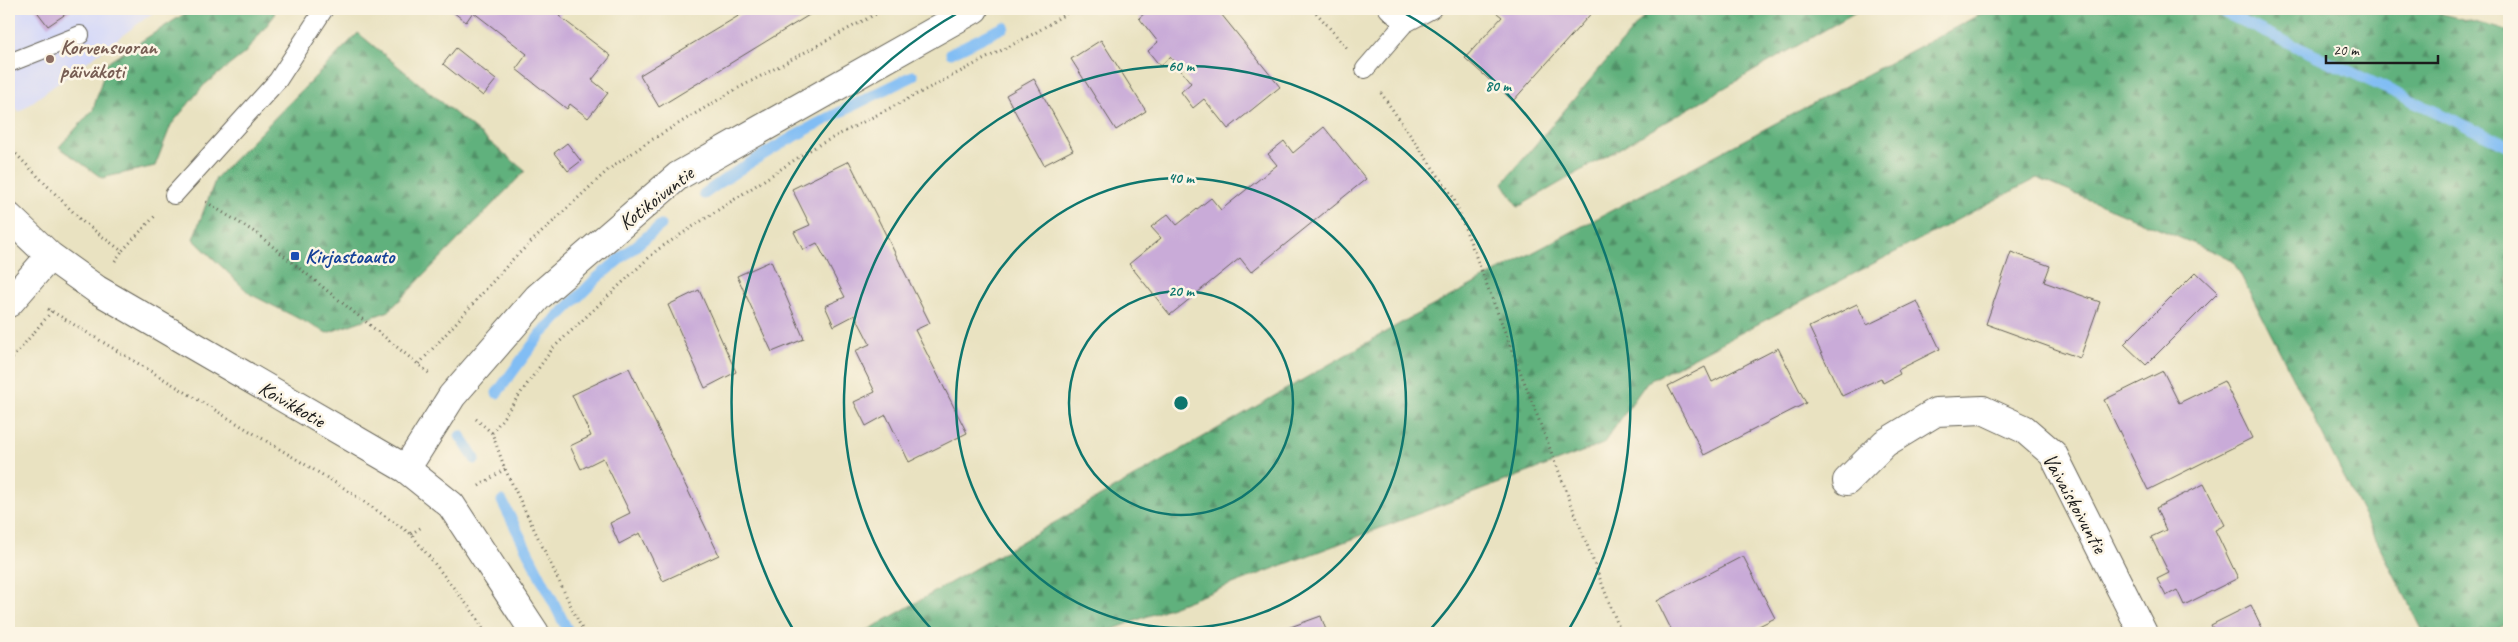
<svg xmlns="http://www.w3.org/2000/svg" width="2518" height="642" viewBox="0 0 2518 642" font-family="Caveat,sans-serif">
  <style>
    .built { fill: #d4d8f9 }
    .forest { fill: url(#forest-firs); stroke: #3e664c }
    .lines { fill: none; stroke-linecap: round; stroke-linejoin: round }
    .stream { stroke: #81bdf4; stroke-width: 11 }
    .building { fill: #c9abd8 }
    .service-casing { stroke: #646156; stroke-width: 20 }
    .minor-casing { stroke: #646156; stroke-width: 30 }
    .path { stroke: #646156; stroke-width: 3; stroke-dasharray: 1 4; stroke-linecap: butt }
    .service { stroke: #fff; stroke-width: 18 }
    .minor { stroke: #fff; stroke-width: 28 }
    .ring { fill: none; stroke: #0f766e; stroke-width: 2.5 }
    .education-dot { fill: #8d6e63; stroke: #fcf5e5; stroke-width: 2 }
    .transit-dot { fill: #1a4fb4; stroke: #fcf5e5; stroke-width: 2 }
    .labels { text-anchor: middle; stroke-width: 5; stroke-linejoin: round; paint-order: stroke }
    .education-label { font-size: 21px; font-weight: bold; fill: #785e54; stroke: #fcf5e5; text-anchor: start }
    .street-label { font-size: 21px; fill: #1c1c1c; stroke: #fcf5e5 }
    .transit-label { font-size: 21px; font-weight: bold; fill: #164399; stroke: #fcf5e5; text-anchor: start }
    .centre { fill: #0f766e; stroke: #fcf5e5; stroke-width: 2.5 }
    .ring-label { font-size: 15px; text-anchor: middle; font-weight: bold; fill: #0f766e; stroke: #fcf5e5; stroke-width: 5; stroke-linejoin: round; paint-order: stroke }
  </style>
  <defs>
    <pattern id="forest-firs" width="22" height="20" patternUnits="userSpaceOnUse" patternTransform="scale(1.25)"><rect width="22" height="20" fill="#61b17d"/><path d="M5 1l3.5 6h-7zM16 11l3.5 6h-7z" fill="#4f8f66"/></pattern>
  </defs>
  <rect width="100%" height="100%" fill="#fcf5e5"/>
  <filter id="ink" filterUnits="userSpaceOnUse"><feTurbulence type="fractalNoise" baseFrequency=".02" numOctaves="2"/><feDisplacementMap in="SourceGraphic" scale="10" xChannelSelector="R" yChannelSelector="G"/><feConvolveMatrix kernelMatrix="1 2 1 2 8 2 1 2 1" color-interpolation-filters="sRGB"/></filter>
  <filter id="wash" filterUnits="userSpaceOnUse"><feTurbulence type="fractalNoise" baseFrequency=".0096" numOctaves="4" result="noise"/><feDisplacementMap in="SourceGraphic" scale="20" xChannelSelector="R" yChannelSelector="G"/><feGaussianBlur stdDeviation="1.12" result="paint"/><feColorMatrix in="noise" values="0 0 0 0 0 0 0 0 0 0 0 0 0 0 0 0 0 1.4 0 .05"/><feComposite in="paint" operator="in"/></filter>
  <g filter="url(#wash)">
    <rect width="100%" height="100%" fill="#e9e2c1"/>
    <path class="built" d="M 9,9 L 158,9 L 19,112 L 9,99 Z"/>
    <path class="forest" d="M 192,9 L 275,9 L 274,16 L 245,53 L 204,85 L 171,125 L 155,166 L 102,178 L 59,147 L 93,110 L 107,63 Z
      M 1650,9 L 1861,9 L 1518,207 L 1503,183 Z
      M 1990,9 L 2423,9 L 2509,31 L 2509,623 L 2489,633 L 2424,633 L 2233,260 L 2037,178 L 1647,382 L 1603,444 L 1103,633 L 863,633 L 1408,319 Z
      M 358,33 L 525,171 L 389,311 L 327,333 L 250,294 L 193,239 L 216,178 Z"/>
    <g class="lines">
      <path class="stream" d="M 2216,9 L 2509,146
        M 951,53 L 1004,27
        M 704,194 C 769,146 841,111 913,76
        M 497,393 L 540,335 L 597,278 L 661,225
        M 460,436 L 475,459
        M 502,501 L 569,633"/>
    </g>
    <g id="blocks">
      <path class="building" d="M 35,9 L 73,9 L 48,26 Z
        M 449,9 L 564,9 L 559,16 L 611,56 L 592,80 L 608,93 L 588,118 L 570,104 L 567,109 L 516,69 L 527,54 L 473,12 L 466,22 Z
        M 750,9 L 812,9 L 814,12 L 659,107 L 640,75 Z
        M 1150,9 L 1217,9 L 1280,87 L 1228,129 L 1204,99 L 1193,108 L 1181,92 L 1191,83 L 1170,57 L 1160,66 L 1148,51 L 1158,42 L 1139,18 Z
        M 1492,9 L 1595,9 L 1513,101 L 1465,58 L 1502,17 Z
        M 1101,40 L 1146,111 L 1116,130 L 1071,59 Z
        M 456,48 L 496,80 L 483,96 L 443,64 Z
        M 1034,79 L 1073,150 L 1044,165 L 1006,95 Z
        M 1324,127 L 1366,179 L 1251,272 L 1240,258 L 1170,315 L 1129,264 L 1161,238 L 1151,227 L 1168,214 L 1177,225 L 1211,198 L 1221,210 L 1277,165 L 1268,154 L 1284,141 L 1293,153 Z
        M 567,143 L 581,161 L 568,171 L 554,153 Z
        M 849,161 L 930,323 L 915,330 L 967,433 L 909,462 L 886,415 L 866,426 L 854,402 L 875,392 L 855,351 L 870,344 L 855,315 L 834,326 L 825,306 L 845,297 L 817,243 L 803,250 L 794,232 L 810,225 L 792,189 Z
        M 2011,252 L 2050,266 L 2044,282 L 2100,302 L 2080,358 L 1986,324 Z
        M 771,261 L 804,339 L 772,352 L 737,276 Z
        M 2196,272 L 2218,293 L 2146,365 L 2124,344 Z
        M 699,290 L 736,372 L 705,388 L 668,305 Z
        M 1917,301 L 1940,349 L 1898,370 L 1900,374 L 1883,383 L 1881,378 L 1842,396 L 1809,327 L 1857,304 L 1867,325 Z
        M 1778,348 L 1806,403 L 1704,455 L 1668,386 L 1705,367 L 1712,382 Z
        M 629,368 L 719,555 L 663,581 L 640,533 L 619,544 L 610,523 L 630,513 L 603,458 L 581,469 L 570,446 L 591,436 L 572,395 Z
        M 2163,371 L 2179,403 L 2224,381 L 2252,438 L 2148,490 L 2104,400 Z
        M 2204,484 L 2225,525 L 2215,530 L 2238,578 L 2184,605 L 2177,590 L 2166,596 L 2157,579 L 2169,573 L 2151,537 L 2166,530 L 2156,508 Z
        M 1743,556 L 1775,618 L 1745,633 L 1673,633 L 1657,601 Z
        M 2251,605 L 2264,632 L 2215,633 L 2211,625 Z
        M 1321,616 L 1327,633 L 1274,633 Z"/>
    </g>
  </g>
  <g filter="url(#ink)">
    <use href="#blocks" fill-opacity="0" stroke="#646156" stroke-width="1"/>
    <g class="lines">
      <defs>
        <path id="service" d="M 1404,24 L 1432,9
          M 9,63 L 80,35
          M 1365,69 L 1404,24 L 1388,9
          M 174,195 L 278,80 L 324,9"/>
        <path id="minor" d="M 9,217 L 50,256 L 96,289 L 406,469 L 451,505 L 535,633
          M 9,303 L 50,256
          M 406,469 L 452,396 L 538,297 L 678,176 L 974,9
          M 1847,481 L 1885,443 L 1936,412 L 1983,410 L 2024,429 L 2053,454 L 2143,633"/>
      </defs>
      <use href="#service" class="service-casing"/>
      <use href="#minor" class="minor-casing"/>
      <path class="path" d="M 1313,9 L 1347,48
        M 1381,93 L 1453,197 L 1621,633
        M 9,147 L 83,222 L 122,251 L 155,216
        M 206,202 L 256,233 L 429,373
        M 115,261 L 122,251
        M 48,309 L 344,488 L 411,534 L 476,616 L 485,633
        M 9,362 L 52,311
        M 419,364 L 513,259 L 608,170 L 648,142 L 733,91 L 885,9
        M 476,419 L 492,433 L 505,469 L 584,633
        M 492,433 L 553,348 L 657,250 L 813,148 L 1035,33 L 1073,9
        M 479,486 L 505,469
        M 411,534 L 423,526"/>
      <use href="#service" class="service"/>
      <use href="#minor" class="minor"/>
    </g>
  </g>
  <g class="ring">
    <circle cx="1181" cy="403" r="112"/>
    <circle cx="1181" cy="403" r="225"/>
    <path d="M935 633A337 337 0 1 1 1427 633"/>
    <path d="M794 631A449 449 0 0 1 963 10M1399 10A449 449 0 0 1 1568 631"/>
  </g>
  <circle class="education-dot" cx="50" cy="59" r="5"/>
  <rect class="transit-dot" x="290" y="251" width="10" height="10" rx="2.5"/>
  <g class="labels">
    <g class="education-label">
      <text x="60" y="54">Korvensuoran<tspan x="60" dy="24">päiväkoti</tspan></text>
    </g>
    <g class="street-label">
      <text transform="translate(656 198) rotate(-38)" y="7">Kotikoivuntie</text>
      <text transform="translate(292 404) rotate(30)" y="7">Koivikkotie</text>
      <text transform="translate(2075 503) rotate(61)" y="7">Vaivaiskoivuntie</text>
    </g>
    <g class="transit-label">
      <text x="305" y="263">Kirjastoauto</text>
    </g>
  </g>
  <circle cx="1181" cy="403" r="8" class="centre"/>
  <g class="ring-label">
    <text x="1181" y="71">60 m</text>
    <text x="1498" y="91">80 m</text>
    <text x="1181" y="183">40 m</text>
    <text x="1181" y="296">20 m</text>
  </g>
  <rect width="2518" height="642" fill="none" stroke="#fcf5e5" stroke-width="30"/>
  <path d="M2326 55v8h112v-8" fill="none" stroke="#1c1c1c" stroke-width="2.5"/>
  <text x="2333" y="55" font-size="15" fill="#1c1c1c" stroke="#fcf5e5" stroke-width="4" paint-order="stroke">20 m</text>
</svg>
